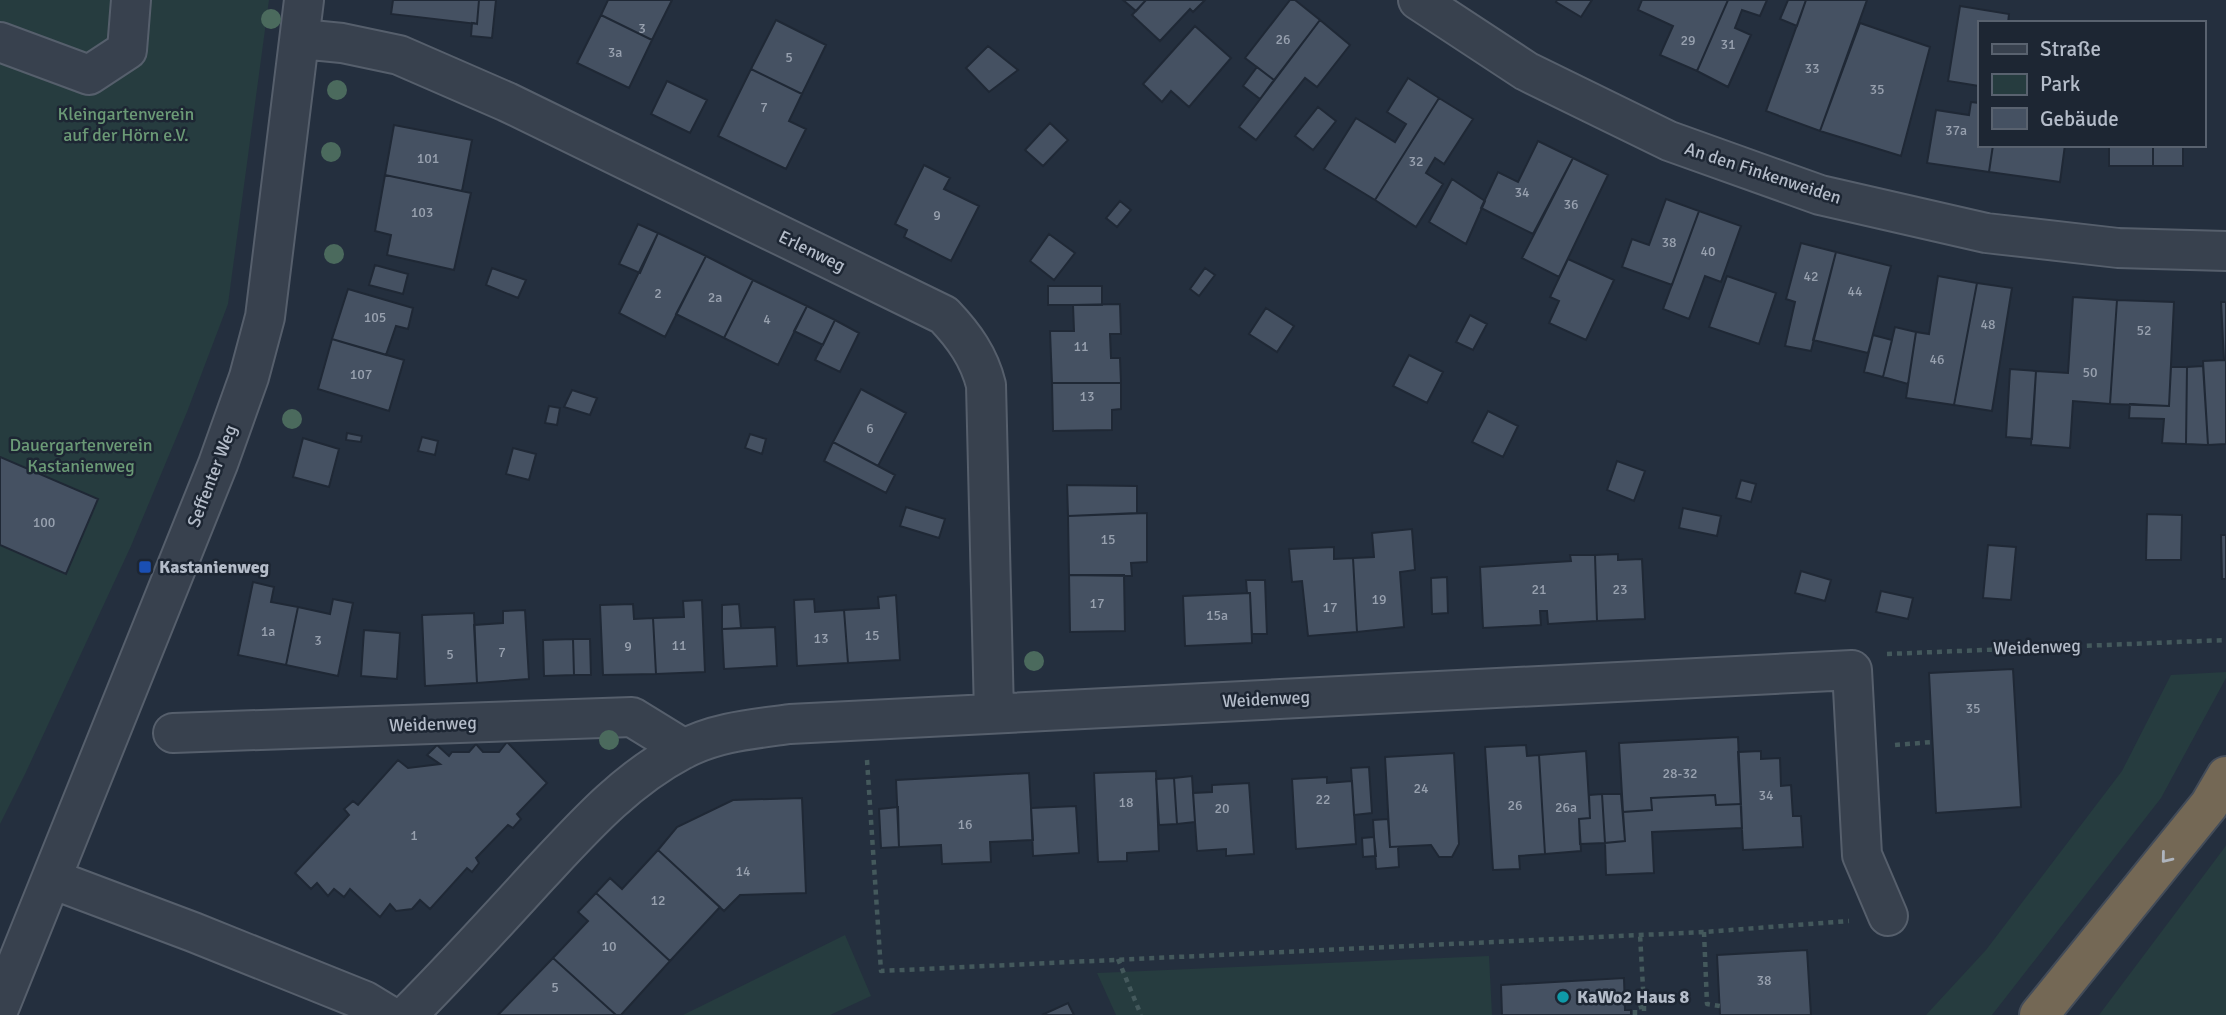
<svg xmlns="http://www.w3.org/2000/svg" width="2226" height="1015" viewBox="0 0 2226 1015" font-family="Signika,sans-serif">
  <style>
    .green { fill: #263c3f }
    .building { fill: #455162; stroke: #1f2835; stroke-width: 2 }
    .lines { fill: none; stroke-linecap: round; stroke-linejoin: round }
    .minor-casing { stroke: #565f6c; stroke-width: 42 }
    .highway-casing { stroke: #434c59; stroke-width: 42 }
    .path { stroke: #44595c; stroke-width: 4.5; stroke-dasharray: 5 5; stroke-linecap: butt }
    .minor { stroke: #38414e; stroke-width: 38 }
    .highway { stroke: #746855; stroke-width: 38 }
    .tree { fill: #4b6a5d }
    .oneway { stroke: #aeb4bd }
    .transit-dot { fill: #1a4fb4; stroke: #1d2633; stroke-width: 2.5 }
    .culture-dot { fill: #0f9aa8; stroke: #1d2633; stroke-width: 2.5 }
    .labels { text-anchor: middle; stroke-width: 5; stroke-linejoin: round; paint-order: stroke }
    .number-label { font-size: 14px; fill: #98a1af }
    .park-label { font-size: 18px; fill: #6b9a76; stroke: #1d2633 }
    .street-label { font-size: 18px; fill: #b4bcc9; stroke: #1d2633 }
    .poi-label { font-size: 18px; font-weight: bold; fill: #b4bcc9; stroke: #1d2633; text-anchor: start }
  </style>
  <rect width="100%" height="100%" fill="#242f3e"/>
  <path class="green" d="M 0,0 L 269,0 L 228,304 L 187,412 L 131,546 L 26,772 L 0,824 Z
    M 2226,672 L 2226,678 L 2161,798 L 1992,1015 L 1926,1015 L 1986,950 L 2122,771 L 2171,675 Z
    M 2226,845 L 2226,1015 L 2099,1015 L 2225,847 Z
    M 845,935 L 871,996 L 830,1015 L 683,1015 Z
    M 1489,956 L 1492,1015 L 1116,1015 L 1097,973 Z"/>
  <path class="building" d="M 393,0 L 479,0 L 477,24 L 391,14 Z
    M 479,0 L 496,0 L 492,38 L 471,36 L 472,23 L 477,24 Z
    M 608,0 L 672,0 L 652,40 L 601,15 Z
    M 1123,0 L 1146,0 L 1136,11 Z
    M 1146,0 L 1205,0 L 1193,12 L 1190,9 L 1160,41 L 1132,15 Z
    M 1290,0 L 1295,0 L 1320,20 L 1274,80 L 1245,58 Z
    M 1557,0 L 1592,0 L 1581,17 L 1556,2 Z
    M 1642,0 L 1728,0 L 1697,71 L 1660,55 L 1673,26 L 1638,10 Z
    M 1728,0 L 1767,0 L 1760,16 L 1742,10 L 1735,28 L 1751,35 L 1728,87 L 1697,71 Z
    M 1788,0 L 1806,0 L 1797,26 L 1780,19 Z
    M 1806,0 L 1867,0 L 1820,131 L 1766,111 Z
    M 1960,6 L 2009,14 L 2008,23 L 1979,23 L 1979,86 L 1948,81 Z
    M 601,15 L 652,40 L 629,88 L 577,63 Z
    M 776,20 L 826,45 L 802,94 L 751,69 Z
    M 1320,20 L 1350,45 L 1317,87 L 1305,78 L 1256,140 L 1239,127 Z
    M 1860,23 L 1930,47 L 1901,156 L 1820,131 Z
    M 1195,26 L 1231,58 L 1189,107 L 1171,91 L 1162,102 L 1143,84 Z
    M 2203,39 L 2206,39 L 2206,95 L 2203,95 Z
    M 988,46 L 1018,70 L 989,92 L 966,68 Z
    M 1257,67 L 1274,80 L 1260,99 L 1243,86 Z
    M 751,69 L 802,94 L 789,121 L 806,129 L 786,169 L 718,136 Z
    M 1408,78 L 1439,98 L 1375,200 L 1324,169 L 1356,118 L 1395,142 L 1406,124 L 1387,112 Z
    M 667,81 L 707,100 L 690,133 L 651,114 Z
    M 1439,98 L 1473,119 L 1444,164 L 1435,158 L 1426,173 L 1443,184 L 1416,227 L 1375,200 Z
    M 1971,102 L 1979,103 L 1979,145 L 1993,145 L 1989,172 L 1927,163 L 1936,110 L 1969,115 Z
    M 1318,107 L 1336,121 L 1313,150 L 1295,136 Z
    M 1050,123 L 1068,140 L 1043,166 L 1025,150 Z
    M 394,125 L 472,140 L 462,191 L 385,175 Z
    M 1538,141 L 1573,158 L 1533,234 L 1481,208 L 1498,172 L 1518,182 Z
    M 1993,145 L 2065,145 L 2060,182 L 1989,172 Z
    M 2109,145 L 2153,145 L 2153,166 L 2109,166 Z
    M 2153,145 L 2183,145 L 2183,166 L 2153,166 Z
    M 1573,158 L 1608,175 L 1559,277 L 1522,258 Z
    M 924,165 L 950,178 L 944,189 L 979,206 L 951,261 L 904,237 L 907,230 L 895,224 Z
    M 385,175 L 471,193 L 454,270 L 387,255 L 391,235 L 375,231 Z
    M 1452,179 L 1485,201 L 1466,244 L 1429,222 Z
    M 1666,199 L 1699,211 L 1672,285 L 1622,267 L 1632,239 L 1649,245 Z
    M 1120,201 L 1131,210 L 1117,227 L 1106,218 Z
    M 1699,211 L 1741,226 L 1721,282 L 1705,276 L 1689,319 L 1663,309 Z
    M 638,224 L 658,233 L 640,273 L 619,264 Z
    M 658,233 L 706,256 L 665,337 L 619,313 Z
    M 1049,234 L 1075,253 L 1054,280 L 1030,261 Z
    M 1801,243 L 1836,252 L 1811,351 L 1785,346 L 1795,302 L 1786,299 Z
    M 1836,252 L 1891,266 L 1868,353 L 1813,340 Z
    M 706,256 L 753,280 L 724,338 L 676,314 Z
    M 1568,259 L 1614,280 L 1586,340 L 1549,323 L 1559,301 L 1550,297 Z
    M 375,265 L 408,274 L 403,294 L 369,285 Z
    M 492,268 L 526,280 L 518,298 L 486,285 Z
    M 1205,268 L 1215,275 L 1199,296 L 1190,289 Z
    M 1727,276 L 1776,293 L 1759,344 L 1709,327 Z
    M 1938,276 L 1977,283 L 1954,405 L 1906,398 L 1916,332 L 1929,334 Z
    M 753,280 L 807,306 L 778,365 L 724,338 Z
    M 1977,283 L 2012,288 L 1992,411 L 1954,405 Z
    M 1048,286 L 1102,286 L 1102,305 L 1048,305 Z
    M 348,289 L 413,308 L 408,329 L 396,326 L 386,355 L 332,339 Z
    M 2073,297 L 2117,300 L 2110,404 L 2073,401 L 2070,448 L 2031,445 L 2036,371 L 2068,373 Z
    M 2117,300 L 2174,302 L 2169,406 L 2110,404 Z
    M 2221,302 L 2226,302 L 2226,444 L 2208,445 L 2203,361 L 2224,360 Z
    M 1120,304 L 1121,334 L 1110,334 L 1111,358 L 1120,358 L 1121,383 L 1052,383 L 1050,331 L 1074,331 L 1073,305 Z
    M 807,306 L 835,320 L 823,345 L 794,331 Z
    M 1266,308 L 1294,326 L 1277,352 L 1249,334 Z
    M 1470,315 L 1487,324 L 1473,350 L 1456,342 Z
    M 835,320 L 859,333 L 840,372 L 815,360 Z
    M 1895,327 L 1916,332 L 1908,384 L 1883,377 Z
    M 1873,335 L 1892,340 L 1883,377 L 1864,372 Z
    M 332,339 L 404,360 L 389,411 L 318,389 Z
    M 1409,355 L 1443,372 L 1427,403 L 1393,386 Z
    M 2203,366 L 2208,445 L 2186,444 L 2187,367 Z
    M 2171,367 L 2187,367 L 2186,444 L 2162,443 L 2164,419 L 2129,418 L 2130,404 L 2169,406 Z
    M 2010,369 L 2036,371 L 2032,439 L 2006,437 Z
    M 1052,383 L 1121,383 L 1121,409 L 1112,410 L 1112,430 L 1053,431 Z
    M 861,389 L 906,413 L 878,466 L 833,442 Z
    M 572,390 L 597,398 L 590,415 L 564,407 Z
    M 549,406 L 560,408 L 557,425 L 545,423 Z
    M 1488,411 L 1518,426 L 1503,457 L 1472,442 Z
    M 347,433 L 362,436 L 361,442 L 346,440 Z
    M 750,434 L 766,439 L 762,454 L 745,448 Z
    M 422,437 L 438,441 L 435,455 L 418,451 Z
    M 303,438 L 339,449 L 329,487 L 293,477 Z
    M 833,442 L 895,475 L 886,493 L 824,461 Z
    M 513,448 L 536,454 L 529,480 L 506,474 Z
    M 0,457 L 98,499 L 66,574 L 0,545 Z
    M 1617,461 L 1645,471 L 1634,501 L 1607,490 Z
    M 1741,480 L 1756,484 L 1751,502 L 1736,498 Z
    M 1067,485 L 1137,486 L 1137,513 L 1068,516 Z
    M 906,507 L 945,519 L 939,538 L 900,526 Z
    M 1683,508 L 1721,516 L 1717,536 L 1679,528 Z
    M 1147,513 L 1147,562 L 1131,563 L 1132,576 L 1069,575 L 1068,516 Z
    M 2147,514 L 2182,515 L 2181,560 L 2146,560 Z
    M 1412,529 L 1415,570 L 1400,572 L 1404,627 L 1357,632 L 1353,558 L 1374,557 L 1372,533 Z
    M 2221,535 L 2226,535 L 2226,579 L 2222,579 Z
    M 1988,545 L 2016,547 L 2011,600 L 1983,598 Z
    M 1334,547 L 1334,559 L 1353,558 L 1357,632 L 1308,636 L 1302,581 L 1292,582 L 1289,549 Z
    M 1618,554 L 1618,560 L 1642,559 L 1645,619 L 1597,621 L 1595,555 Z
    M 1570,555 L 1595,555 L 1597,621 L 1548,624 L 1547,611 L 1540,611 L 1541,625 L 1483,628 L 1480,567 L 1571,561 Z
    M 1801,571 L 1831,580 L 1825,601 L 1795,593 Z
    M 1069,575 L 1124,575 L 1125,631 L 1070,632 Z
    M 1447,577 L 1448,613 L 1432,614 L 1431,578 Z
    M 1246,580 L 1265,580 L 1267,634 L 1252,634 L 1250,593 L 1247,593 Z
    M 253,582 L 274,587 L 271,602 L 298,607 L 286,665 L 238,655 Z
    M 1881,591 L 1913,598 L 1908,619 L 1876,612 Z
    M 1250,593 L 1252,643 L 1185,646 L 1183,596 Z
    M 896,595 L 900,660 L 848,663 L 844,610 L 879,608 L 878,597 Z
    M 333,599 L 353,603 L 338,676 L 286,665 L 298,607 L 330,614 Z
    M 814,599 L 815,612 L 844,610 L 848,663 L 797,666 L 794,600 Z
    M 702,600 L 705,672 L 656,674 L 653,618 L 684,617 L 683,601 Z
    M 633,604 L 634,619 L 653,618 L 656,674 L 603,675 L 600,605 Z
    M 739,604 L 741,628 L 722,629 L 722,605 Z
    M 525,610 L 529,679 L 477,683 L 474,625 L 503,623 L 503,611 Z
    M 474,613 L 477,683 L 425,686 L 422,615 Z
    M 775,627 L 777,666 L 724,669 L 722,629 Z
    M 364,630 L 400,633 L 397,679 L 361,676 Z
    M 573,639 L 590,639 L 591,675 L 574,675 Z
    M 573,639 L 574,675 L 544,676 L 543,640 Z
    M 2013,669 L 2021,807 L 1936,813 L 1929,673 Z
    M 1738,737 L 1741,804 L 1716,805 L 1715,795 L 1651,798 L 1652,810 L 1623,812 L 1619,743 Z
    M 507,742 L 547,783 L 517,814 L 521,819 L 513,828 L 508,825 L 476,858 L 479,863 L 472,872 L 467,868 L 430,909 L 420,900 L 412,909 L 396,911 L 390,904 L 380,917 L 350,889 L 344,897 L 334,889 L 328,896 L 317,883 L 311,889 L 295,873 L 349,815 L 344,809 L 353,801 L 358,805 L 398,760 L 408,768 L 440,764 L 427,755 L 437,745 L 449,756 L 452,752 L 469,752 L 476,744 L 483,752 L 499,752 Z
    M 1526,745 L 1527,756 L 1539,755 L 1545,854 L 1519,856 L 1520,869 L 1493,870 L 1485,747 Z
    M 1586,751 L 1590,818 L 1579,819 L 1581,851 L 1545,854 L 1539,755 Z
    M 1761,751 L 1761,759 L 1780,758 L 1781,786 L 1791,785 L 1793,816 L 1801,816 L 1803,847 L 1743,850 L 1738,752 Z
    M 1454,753 L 1459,844 L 1452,857 L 1439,857 L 1431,845 L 1390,847 L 1385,757 Z
    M 1369,767 L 1372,813 L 1354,815 L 1351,768 Z
    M 1156,771 L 1159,851 L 1127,853 L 1127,861 L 1098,862 L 1094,773 Z
    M 1029,773 L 1033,840 L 990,842 L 991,862 L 942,864 L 941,845 L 899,847 L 896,780 Z
    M 1192,776 L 1195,822 L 1177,824 L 1174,778 Z
    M 1327,777 L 1327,783 L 1352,781 L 1356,844 L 1296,849 L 1292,779 Z
    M 1174,778 L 1177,824 L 1159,825 L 1156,779 Z
    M 1249,783 L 1254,854 L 1226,856 L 1226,849 L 1197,851 L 1193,793 L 1212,792 L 1212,785 Z
    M 1602,794 L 1621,794 L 1625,841 L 1605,843 Z
    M 1602,794 L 1605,843 L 1580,844 L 1579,819 L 1590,818 L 1589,795 Z
    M 1715,795 L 1716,805 L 1741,804 L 1742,828 L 1652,832 L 1654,873 L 1606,875 L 1605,843 L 1625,841 L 1623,812 L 1652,810 L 1651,798 Z
    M 802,798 L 806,893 L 740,895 L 724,911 L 658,850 L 677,827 L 733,800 Z
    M 1076,806 L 1079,853 L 1033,856 L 1031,808 Z
    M 898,807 L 899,847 L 881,848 L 879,809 Z
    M 1388,819 L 1390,847 L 1398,847 L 1399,867 L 1376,869 L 1373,820 Z
    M 1374,837 L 1376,856 L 1363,857 L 1362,838 Z
    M 658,850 L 720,907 L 670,961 L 596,893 L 610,878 L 622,889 Z
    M 596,893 L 670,961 L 621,1015 L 616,1015 L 553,958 L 588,921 L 578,912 Z
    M 1807,950 L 1811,1015 L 1720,1015 L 1717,955 Z
    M 553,958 L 616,1015 L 498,1015 Z
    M 1624,978 L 1625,1010 L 1631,1010 L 1631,1015 L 1502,1015 L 1501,985 Z
    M 1068,1003 L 1074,1015 L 1042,1015 Z"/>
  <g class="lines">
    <defs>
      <path id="minor" d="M 1418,0 L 1526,71 L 1669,141 L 1820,195 L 1986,233 L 2118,248 L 2226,251
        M 301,39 L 342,43 L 399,55 L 507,102 L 944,315 C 964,336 979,357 986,385 L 994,713
        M 0,42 L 89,75 L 127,50 L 131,0
        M 173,733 L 632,717 L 684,749
        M 52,879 L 193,932 L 365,1001 L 388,1015
        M 0,1006 L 218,464 L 249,377 L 265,317 L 304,0
        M 407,1015 C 451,971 493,925 535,879 C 580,831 623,781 682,750 C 715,732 753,729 790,724 L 1852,670 L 1862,855 L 1888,916"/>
      <path id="highway" d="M 2039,1015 L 2209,805 L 2226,776"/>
    </defs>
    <use href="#minor" class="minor-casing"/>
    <use href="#highway" class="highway-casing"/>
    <path class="path" d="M 1887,654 L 2226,640
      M 1895,745 L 1932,742
      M 867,760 L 881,971 L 1704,932 L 1849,921
      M 1704,932 L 1707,1004 L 1720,1006
      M 1118,959 L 1141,1015
      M 1644,1006 L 1644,1015
      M 1635,1015 L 1635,1009 L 1644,1006 L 1640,934"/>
    <use href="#minor" class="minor"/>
    <use href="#highway" class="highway"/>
  </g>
  <g class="tree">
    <circle cx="271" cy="19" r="10"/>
    <circle cx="337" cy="90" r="10"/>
    <circle cx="331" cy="152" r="10"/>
    <circle cx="334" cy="254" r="10"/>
    <circle cx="292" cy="419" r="10"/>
    <circle cx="1034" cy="661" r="10"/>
    <circle cx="609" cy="740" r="10"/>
  </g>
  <defs><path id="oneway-chevron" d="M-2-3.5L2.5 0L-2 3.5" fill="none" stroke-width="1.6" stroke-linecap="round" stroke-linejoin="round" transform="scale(1.75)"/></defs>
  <use class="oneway" href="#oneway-chevron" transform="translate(2166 858) rotate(129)"/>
  <rect class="transit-dot" x="138" y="560" width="14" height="14" rx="3.5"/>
  <circle class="culture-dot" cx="1563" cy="997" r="7"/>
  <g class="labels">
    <g class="number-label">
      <text x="642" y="33">3</text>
      <text x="1283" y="44">26</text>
      <text x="1688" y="45">29</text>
      <text x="1728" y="49">31</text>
      <text x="615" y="57">3a</text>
      <text x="789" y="62">5</text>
      <text x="1812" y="73">33</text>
      <text x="1877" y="94">35</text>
      <text x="764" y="112">7</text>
      <text x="1956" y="135">37a</text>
      <text x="428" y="163">101</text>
      <text x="1416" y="166">32</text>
      <text x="1522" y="197">34</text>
      <text x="1571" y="209">36</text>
      <text x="422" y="217">103</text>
      <text x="937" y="220">9</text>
      <text x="1669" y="247">38</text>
      <text x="1708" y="256">40</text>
      <text x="1811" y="281">42</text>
      <text x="1855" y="296">44</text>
      <text x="658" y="298">2</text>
      <text x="715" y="302">2a</text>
      <text x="375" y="322">105</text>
      <text x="767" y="324">4</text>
      <text x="1988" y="329">48</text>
      <text x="2144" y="335">52</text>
      <text x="1081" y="351">11</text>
      <text x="1937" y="364">46</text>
      <text x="2090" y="377">50</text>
      <text x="361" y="379">107</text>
      <text x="1087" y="401">13</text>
      <text x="870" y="433">6</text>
      <text x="44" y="527">100</text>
      <text x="1108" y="544">15</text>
      <text x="1539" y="594">21</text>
      <text x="1620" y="594">23</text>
      <text x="1379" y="604">19</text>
      <text x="1097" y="608">17</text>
      <text x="1330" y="612">17</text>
      <text x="1217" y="620">15a</text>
      <text x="268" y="636">1a</text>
      <text x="872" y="640">15</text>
      <text x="821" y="643">13</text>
      <text x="318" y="645">3</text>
      <text x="679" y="650">11</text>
      <text x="628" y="651">9</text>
      <text x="502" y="657">7</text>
      <text x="450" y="659">5</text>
      <text x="1973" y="713">35</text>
      <text x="1680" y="778">28-32</text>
      <text x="1421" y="793">24</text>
      <text x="1766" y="800">34</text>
      <text x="1323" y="804">22</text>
      <text x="1126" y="807">18</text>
      <text x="1515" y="810">26</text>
      <text x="1566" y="812">26a</text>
      <text x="1222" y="813">20</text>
      <text x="965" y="829">16</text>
      <text x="414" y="840">1</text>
      <text x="743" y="876">14</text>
      <text x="658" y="905">12</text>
      <text x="609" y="951">10</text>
      <text x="1764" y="985">38</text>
      <text x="555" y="992">5</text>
    </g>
    <g class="park-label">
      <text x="126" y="120">Kleingartenverein<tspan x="126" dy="21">auf der Hörn e.V.</tspan></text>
      <text x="81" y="451">Dauergartenverein<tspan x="81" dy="21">Kastanienweg</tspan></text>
    </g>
    <g class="street-label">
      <text transform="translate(1763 173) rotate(18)" y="6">An den Finkenweiden</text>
      <text transform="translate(812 251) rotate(26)" y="6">Erlenweg</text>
      <text transform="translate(212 476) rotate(-69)" y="6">Seffenter Weg</text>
      <text transform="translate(2037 647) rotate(-2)" y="6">Weidenweg</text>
      <text transform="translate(1266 699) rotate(-3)" y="6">Weidenweg</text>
      <text transform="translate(433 724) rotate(-2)" y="6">Weidenweg</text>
    </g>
    <g class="poi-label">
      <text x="159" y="573">Kastanienweg</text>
      <text x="1577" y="1003">KaWo2 Haus 8</text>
    </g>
  </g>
  <rect x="1978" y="21" width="228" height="126" fill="#1d2633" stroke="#59626f" stroke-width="2"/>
  <rect x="1992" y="44" width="35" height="10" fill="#38414e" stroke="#59626f" stroke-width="2"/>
  <text x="2040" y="56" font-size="21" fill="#b4bcc9">Straße</text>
  <rect x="1992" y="74" width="35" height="21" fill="#263c3f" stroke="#59626f" stroke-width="2"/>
  <text x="2040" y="91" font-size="21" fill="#b4bcc9">Park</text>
  <rect x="1992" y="108" width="35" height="21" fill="#455162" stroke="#59626f" stroke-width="2"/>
  <text x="2040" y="126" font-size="21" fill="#b4bcc9">Gebäude</text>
</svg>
